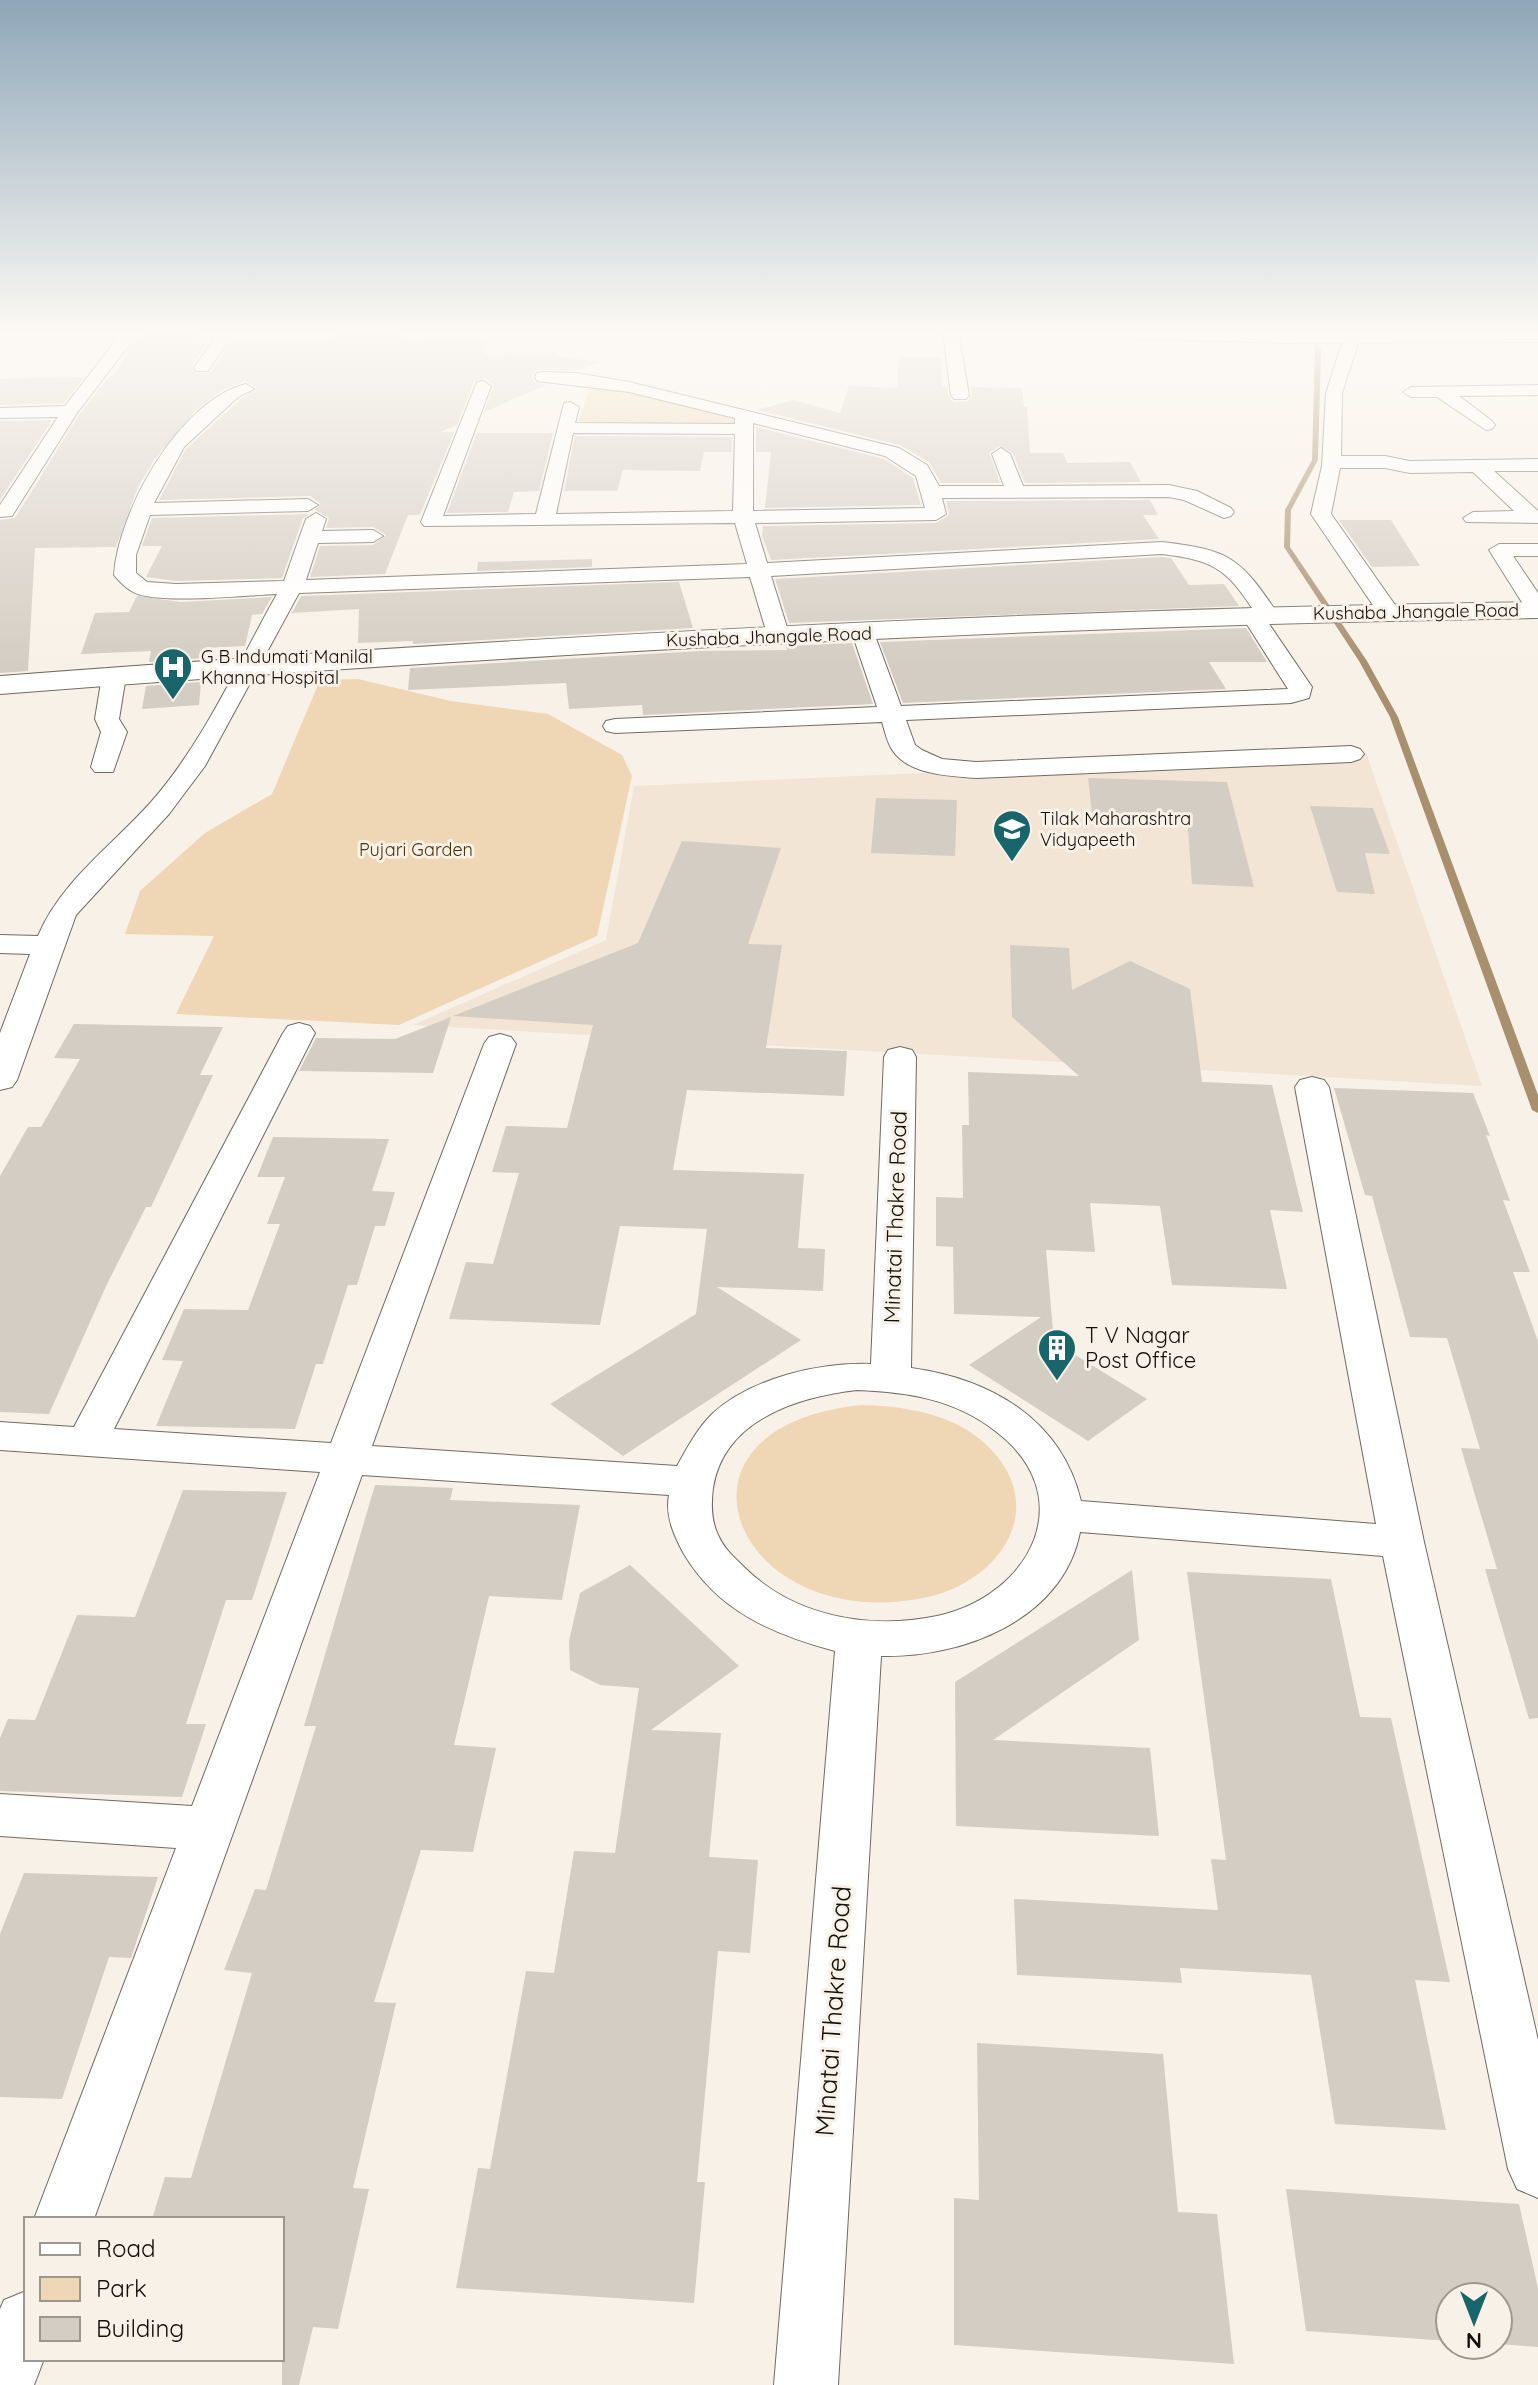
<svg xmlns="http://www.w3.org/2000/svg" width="1538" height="2385" viewBox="0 0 1538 2385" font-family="Quicksand,sans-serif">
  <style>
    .built { fill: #f2e5d5 }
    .green { fill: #efd6b4 }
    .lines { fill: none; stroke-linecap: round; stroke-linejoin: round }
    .stream { fill: #a8906f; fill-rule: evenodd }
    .building { fill: #d4cdc3 }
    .minor-casing { stroke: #706a61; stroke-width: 2 }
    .tertiary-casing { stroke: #706a61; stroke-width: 2 }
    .secondary-casing { stroke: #706a61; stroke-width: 2 }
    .minor { fill: #fff; fill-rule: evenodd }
    .tertiary { fill: #fff; fill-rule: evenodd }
    .secondary { fill: #fff; fill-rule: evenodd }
    .labels { text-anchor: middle; stroke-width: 6; stroke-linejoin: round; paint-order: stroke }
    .far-street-label { font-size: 18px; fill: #120f0c; stroke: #f8f1e7 }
    .far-poi-label { font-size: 18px; fill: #120f0c; stroke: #f8f1e7; text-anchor: start }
    .far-park-label { font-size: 18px; fill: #4c3206; stroke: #f8f1e7 }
    .street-label { font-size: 22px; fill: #120f0c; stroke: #f8f1e7 }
    .poi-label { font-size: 22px; fill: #120f0c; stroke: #f8f1e7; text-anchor: start }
    .near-street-label { font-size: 26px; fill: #120f0c; stroke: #f8f1e7 }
  </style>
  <rect width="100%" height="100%" fill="#f8f1e7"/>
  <path class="built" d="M 1366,753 L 1482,1086 L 413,1025 L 606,940 L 634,786 Z"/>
  <path class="green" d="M 604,386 L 733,416 L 735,428 L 576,427 L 590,387 Z
    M 358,679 L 451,701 L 548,714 L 622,755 L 632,776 L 597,936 L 399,1025 L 176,1014 L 214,936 L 125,934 L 140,891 L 205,833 L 272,794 L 320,680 Z
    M 861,1405 C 903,1406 948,1413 981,1440 C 1056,1504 1000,1586 918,1599 C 733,1631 650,1427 861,1405 Z"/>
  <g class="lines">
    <path class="stream" d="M 1306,332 L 1310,332 L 1321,349 L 1318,460 L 1291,510 L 1290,547 L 1367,661 L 1398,717 L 1538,1095 L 1538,1113 L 1532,1110 L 1390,717 L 1359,661 L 1284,547 L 1285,510 L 1312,460 L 1315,349 Z"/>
  </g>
  <path class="building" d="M 141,332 L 201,332 L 195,343 L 208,342 L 192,366 L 196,374 L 210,373 L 231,342 L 333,340 L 334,332 L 403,332 L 402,340 L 486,338 L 484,354 L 557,352 L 557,356 L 598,362 L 579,370 L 536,370 L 532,376 L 534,382 L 546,385 L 484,412 L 494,385 L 485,378 L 474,381 L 457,425 L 440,432 L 454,432 L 420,515 L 408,515 L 385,574 L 310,577 L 320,546 L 373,545 L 386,535 L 373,527 L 326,528 L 329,518 L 315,510 L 321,504 L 310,496 L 159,500 L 186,449 L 240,400 L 257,388 L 245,381 L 220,391 L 196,410 L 154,460 L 137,489 L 116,547 L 35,548 L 28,671 L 0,673 L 0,520 L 15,518 L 79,415 L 109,377 L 113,376 Z
    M 898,357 L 941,358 L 942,387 L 947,387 L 949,397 L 954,402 L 968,401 L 972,394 L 971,387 L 1022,388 L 1024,407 L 1027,407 L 1030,453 L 1063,453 L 1067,463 L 1130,462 L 1141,482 L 1025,483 L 1013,453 L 999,446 L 989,453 L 1000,483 L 941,483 L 929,462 L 900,445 L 757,410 L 793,400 L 840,413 L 849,386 L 897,388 Z
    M 84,377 L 64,403 L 0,405 L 0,379 Z
    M 52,420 L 0,500 L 0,421 Z
    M 756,427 L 884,459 L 913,478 L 921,505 L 765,508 L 771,452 L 756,452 Z
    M 477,433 L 553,433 L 539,491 L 514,492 L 508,512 L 447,513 Z
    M 575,436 L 732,437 L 732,452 L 704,452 L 700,471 L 623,470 L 617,491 L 564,491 Z
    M 1150,500 L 1158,515 L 1143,515 L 1159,539 L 771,560 L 762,536 L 763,526 L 936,523 L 949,515 L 946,501 Z
    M 309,514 L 303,518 L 282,578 L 176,581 L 146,577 L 162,546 L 142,546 L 152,518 Z
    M 1339,520 L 1391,520 L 1420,566 L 1372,567 Z
    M 1162,557 L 1171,558 L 1189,585 L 1224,584 L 1239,606 L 789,623 L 775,579 Z
    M 592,559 L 592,567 L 477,571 L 478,562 Z
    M 679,582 L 693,628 L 413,644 L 413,641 L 358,643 L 359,609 L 292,613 L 301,596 Z
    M 137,596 L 181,602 L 272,597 L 262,614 L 252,615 L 245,646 L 204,648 L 203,658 L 149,662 L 151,651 L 81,654 L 95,613 L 129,612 Z
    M 1246,628 L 1267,662 L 1209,662 L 1226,689 L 903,703 L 880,642 Z
    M 852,643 L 873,704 L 643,715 L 642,705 L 569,709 L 566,683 L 408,690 L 410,668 L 700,651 L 787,650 L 786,646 Z
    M 201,682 L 199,705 L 142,709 L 146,686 Z
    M 1088,778 L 1227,782 L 1254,887 L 1192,884 L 1187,815 L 1092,813 Z
    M 876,798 L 957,800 L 955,856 L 871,853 Z
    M 1310,806 L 1373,808 L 1390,854 L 1365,853 L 1375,894 L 1337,892 Z
    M 682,841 L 781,848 L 748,944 L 782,945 L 766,1048 L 847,1051 L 844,1096 L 687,1090 L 673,1170 L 804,1174 L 798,1248 L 825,1249 L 823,1291 L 717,1287 L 801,1340 L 623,1456 L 550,1404 L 696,1314 L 707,1229 L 620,1226 L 600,1325 L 449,1319 L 466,1262 L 493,1264 L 519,1173 L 492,1172 L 506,1126 L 567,1128 L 593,1025 L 453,1016 L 638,943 Z
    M 1010,945 L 1069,948 L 1072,990 L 1130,961 L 1190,989 L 1202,1082 L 1272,1085 L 1303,1212 L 1270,1210 L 1287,1289 L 1172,1285 L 1160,1206 L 1090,1203 L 1095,1252 L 1046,1250 L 1054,1342 L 1147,1399 L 1088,1441 L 969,1365 L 1041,1317 L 954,1314 L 953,1247 L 936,1246 L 936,1197 L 963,1198 L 962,1125 L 969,1125 L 968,1072 L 1079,1076 L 1012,1017 Z
    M 451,1017 L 433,1073 L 299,1071 L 316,1038 L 395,1039 Z
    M 74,1024 L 223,1027 L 200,1075 L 213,1075 L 151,1207 L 146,1207 L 107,1284 L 49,1414 L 0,1412 L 0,1176 L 28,1127 L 41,1127 L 80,1059 L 54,1058 Z
    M 1334,1088 L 1473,1093 L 1490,1136 L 1486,1135 L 1510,1201 L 1503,1200 L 1530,1272 L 1513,1272 L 1538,1341 L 1538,1718 L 1529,1719 L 1485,1569 L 1497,1569 L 1461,1448 L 1480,1449 L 1447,1338 L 1410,1337 L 1372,1196 L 1365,1195 Z
    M 273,1137 L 389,1139 L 372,1191 L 395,1192 L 385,1226 L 375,1226 L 357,1285 L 348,1285 L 323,1364 L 316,1364 L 295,1429 L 156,1426 L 183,1361 L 162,1360 L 184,1309 L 248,1310 L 280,1224 L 267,1224 L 285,1177 L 257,1177 Z
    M 375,1485 L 453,1488 L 450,1500 L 580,1505 L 562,1600 L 489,1596 L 454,1745 L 496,1748 L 473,1852 L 421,1850 L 374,2002 L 396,2003 L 353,2188 L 369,2189 L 338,2329 L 313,2327 L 299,2385 L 282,2385 L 282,2219 L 152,2219 L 165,2177 L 191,2178 L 252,1973 L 224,1970 L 255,1889 L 266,1890 L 316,1726 L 304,1726 Z
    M 183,1490 L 287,1492 L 252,1600 L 226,1600 L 186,1724 L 206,1724 L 182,1797 L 0,1791 L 0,1738 L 8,1719 L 35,1720 L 77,1615 L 135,1617 Z
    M 630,1565 L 739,1666 L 651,1730 L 721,1733 L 709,1857 L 758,1860 L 750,1953 L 718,1951 L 697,2182 L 705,2182 L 694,2303 L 456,2288 L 478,2168 L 490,2169 L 526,1971 L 554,1973 L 574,1851 L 615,1853 L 639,1688 L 600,1685 L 570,1670 L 569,1641 L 580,1593 Z
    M 1132,1570 L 1139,1640 L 993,1740 L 1150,1748 L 1159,1836 L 956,1826 L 955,1682 Z
    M 1187,1572 L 1331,1579 L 1360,1717 L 1391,1718 L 1450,1982 L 1415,1980 L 1446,2130 L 1335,2124 L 1311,1975 L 1180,1968 L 1182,1983 L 1017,1975 L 1014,1899 L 1218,1910 L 1211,1859 L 1226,1860 Z
    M 24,1873 L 158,1877 L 131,1958 L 109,1957 L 62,2099 L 0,2097 L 0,1934 Z
    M 977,2043 L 1163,2054 L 1178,2212 L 1217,2214 L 1234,2364 L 954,2345 L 954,2198 L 979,2200 Z
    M 1286,2189 L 1519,2204 L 1538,2288 L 1538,2347 L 1498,2344 L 1498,2297 L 1450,2297 L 1450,2341 L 1306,2331 Z"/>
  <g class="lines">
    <defs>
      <path id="minor" d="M 117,332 L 131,332 L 129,345 L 77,413 L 12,516 L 0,517 L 0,505 L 58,417 L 0,418 L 0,408 L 65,406 L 113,344 Z
        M 219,332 L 234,332 L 208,371 L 196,371 L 194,368 Z
        M 943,332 L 958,332 L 969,395 L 966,399 L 954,399 L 951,395 Z
        M 1352,332 L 1360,337 L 1342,393 L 1341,456 L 1385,456 L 1410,461 L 1538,459 L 1538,471 L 1494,471 L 1538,511 L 1538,523 L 1466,522 L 1463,518 L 1473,512 L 1514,511 L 1473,472 L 1410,473 L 1385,468 L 1340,468 L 1331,514 L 1400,612 L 1389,619 L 1381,617 L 1311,514 L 1322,466 L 1326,393 L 1344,337 Z
        M 543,372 L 576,373 L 629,382 L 899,448 L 927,465 L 939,486 L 1004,486 L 992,454 L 1001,448 L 1010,454 L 1023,486 L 1169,485 L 1197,491 L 1231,508 L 1234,512 L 1231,516 L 1224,518 L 1184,500 L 1169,497 L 942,498 L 946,514 L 936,520 L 755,523 L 767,563 L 1162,542 C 1231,550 1240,558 1278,614 L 1267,621 L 1312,687 L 1309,698 L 1291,703 L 906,720 L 915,745 L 922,750 L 942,759 L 976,762 L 1351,746 L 1360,749 L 1364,754 L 1360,759 L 1351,762 L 976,778 C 951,776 909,775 893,751 C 887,743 885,731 882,722 L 615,733 L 606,731 L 603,726 L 606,721 L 615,719 L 877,707 L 852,633 L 855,628 L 871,628 L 874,633 L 901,706 L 1288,689 L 1241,615 L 1244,610 L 1252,608 C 1225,567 1211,560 1162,554 L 771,576 L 790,637 L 787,642 L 771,642 L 768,637 L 750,577 L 299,593 L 205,766 L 169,814 L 76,915 L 17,1080 L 12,1087 L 0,1090 L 0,1033 L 30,954 L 0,953 L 0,935 L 38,936 C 61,881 113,845 151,802 C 204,742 238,663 277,594 C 247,595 156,605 133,592 C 126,588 119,581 114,575 C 118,511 180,400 246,384 L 254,389 L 238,397 L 184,447 L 154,503 L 308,499 L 318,505 L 308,511 L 150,515 L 136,555 L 136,573 L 147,582 L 176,584 L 284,581 L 306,519 L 316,513 L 326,519 L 322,531 L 373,530 L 383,536 L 373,542 L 318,543 L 306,580 L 747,564 L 735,523 L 424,526 L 421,522 L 477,382 L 483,381 L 491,386 L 443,516 L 536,514 L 564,403 L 570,402 L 579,407 L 575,423 L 735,424 L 735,418 L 629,392 L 537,381 L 535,377 L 537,373 ZM 753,423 L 885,456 L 916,476 L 925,508 L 753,511 ZM 573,433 L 735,434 L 733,511 L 556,514 Z
        M 1538,385 L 1538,395 L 1459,396 L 1492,421 L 1495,425 L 1492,429 L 1486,430 L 1437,397 L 1411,397 L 1403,392 L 1411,387 Z
        M 1499,544 L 1538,544 L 1538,556 L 1513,556 L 1538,593 L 1538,617 L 1530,615 L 1489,550 Z
        M 114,669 L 122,671 L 126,676 L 119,719 L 127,732 L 113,772 L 95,772 L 91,767 L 101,732 L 95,719 L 102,676 L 106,671 Z
        M 299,1023 L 310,1026 L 315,1033 L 114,1429 L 331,1443 L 484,1044 L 489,1037 L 500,1034 L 511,1037 L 516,1044 L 372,1446 L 677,1466 C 687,1448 697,1429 712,1414 C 751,1378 820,1362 871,1364 L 884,1057 L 888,1050 L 900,1047 L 912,1050 L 916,1057 L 911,1368 C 991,1379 1061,1419 1081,1501 L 1376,1524 L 1295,1087 L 1300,1080 L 1312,1077 L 1324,1080 L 1329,1087 L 1424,1542 L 1538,2040 L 1538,2198 L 1517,2189 L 1508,2169 L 1383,1556 L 1080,1532 C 1063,1620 962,1658 881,1656 L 838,2385 L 774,2385 L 835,1651 C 772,1634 718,1611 684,1554 C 674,1536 665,1516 669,1495 L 362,1475 L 94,2219 L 34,2219 L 176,1848 L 0,1836 L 0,1794 L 192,1806 L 320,1472 L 0,1450 L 0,1422 L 74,1427 L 283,1033 L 288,1026 ZM 857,1390 C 907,1392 954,1399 994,1430 C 1082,1495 1032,1595 937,1616 C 870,1630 795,1617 745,1568 C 735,1558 724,1549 718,1535 C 711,1520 711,1504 713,1488 C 724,1419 798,1397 857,1390 Z
        M 26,2291 L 26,2359 L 44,2359 L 34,2385 L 0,2385 L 0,2309 L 4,2300 Z"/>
      <path id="tertiary" d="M 1538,602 L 1538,618 C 1025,626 512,654 0,694 L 0,676 C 512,637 1025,609 1538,602 Z"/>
      <path id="secondary" d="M 1110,332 L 1538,332 L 1538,342 L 1285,343 L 1119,338 Z"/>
    </defs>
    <use href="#minor" class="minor-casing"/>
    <use href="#tertiary" class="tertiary-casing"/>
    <use href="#secondary" class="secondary-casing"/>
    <use href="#minor" class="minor"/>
    <use href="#tertiary" class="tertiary"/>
    <use href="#secondary" class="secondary"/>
  </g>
  <linearGradient id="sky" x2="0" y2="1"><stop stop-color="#8ea6b8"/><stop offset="0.5" stop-color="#fcf9f4"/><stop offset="1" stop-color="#fcf9f4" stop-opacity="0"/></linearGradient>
  <rect width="1538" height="665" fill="url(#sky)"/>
  <defs>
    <symbol id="hospital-pin" viewBox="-11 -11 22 30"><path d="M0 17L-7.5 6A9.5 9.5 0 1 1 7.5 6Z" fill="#18666c" stroke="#f8f1e7"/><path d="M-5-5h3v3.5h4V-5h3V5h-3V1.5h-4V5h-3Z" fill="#fff"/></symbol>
    <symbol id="university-pin" viewBox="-11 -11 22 30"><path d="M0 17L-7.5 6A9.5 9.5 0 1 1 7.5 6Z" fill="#18666c" stroke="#f8f1e7"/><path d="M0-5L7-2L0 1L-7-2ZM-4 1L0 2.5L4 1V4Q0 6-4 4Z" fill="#fff"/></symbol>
    <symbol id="building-pin" viewBox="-11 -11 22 30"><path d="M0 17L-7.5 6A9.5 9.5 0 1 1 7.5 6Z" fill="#18666c" stroke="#f8f1e7"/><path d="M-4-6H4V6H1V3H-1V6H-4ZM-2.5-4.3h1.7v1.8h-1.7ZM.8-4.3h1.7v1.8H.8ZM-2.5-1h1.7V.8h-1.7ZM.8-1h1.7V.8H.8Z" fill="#fff"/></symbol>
  </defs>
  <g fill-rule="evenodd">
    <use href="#hospital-pin" x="151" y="645" width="44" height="60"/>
    <use href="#university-pin" x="990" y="807" width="44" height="60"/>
    <use href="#building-pin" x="1035" y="1326" width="44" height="60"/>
  </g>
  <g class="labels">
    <g class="far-street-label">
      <text transform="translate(1416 612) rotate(-1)" y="6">Kushaba Jhangale Road</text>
      <text transform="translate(769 637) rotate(-2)" y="6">Kushaba Jhangale Road</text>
    </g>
    <g class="far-poi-label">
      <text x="201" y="663">G B Indumati Manilal<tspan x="201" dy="21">Khanna Hospital</tspan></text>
      <text x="1040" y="825">Tilak Maharashtra<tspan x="1040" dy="21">Vidyapeeth</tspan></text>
    </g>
    <g class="far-park-label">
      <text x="416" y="856">Pujari Garden</text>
    </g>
    <g class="street-label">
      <text transform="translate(895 1217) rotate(-88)" y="8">Minatai Thakre Road</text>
    </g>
    <g class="poi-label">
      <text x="1085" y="1343">T V Nagar<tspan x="1085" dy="25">Post Office</tspan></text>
    </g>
    <g class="near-street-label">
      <text transform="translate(833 2011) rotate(-86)" y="9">Minatai Thakre Road</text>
    </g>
  </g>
  <rect x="24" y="2217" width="260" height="144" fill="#f8f1e7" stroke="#9c978f" stroke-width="2"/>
  <rect x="40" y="2243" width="40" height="12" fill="#ffffff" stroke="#9c978f" stroke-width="2"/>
  <text x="96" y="2257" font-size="24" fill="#120f0c">Road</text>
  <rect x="40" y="2277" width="40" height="24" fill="#efd6b4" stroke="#9c978f" stroke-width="2"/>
  <text x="96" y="2297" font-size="24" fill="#120f0c">Park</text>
  <rect x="40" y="2317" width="40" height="24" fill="#d4cdc3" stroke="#9c978f" stroke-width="2"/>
  <text x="96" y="2337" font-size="24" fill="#120f0c">Building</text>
  <g transform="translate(1474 2321) rotate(180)"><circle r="38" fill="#f8f1e7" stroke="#9c978f" stroke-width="2"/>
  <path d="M0-6L14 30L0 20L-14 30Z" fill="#18666c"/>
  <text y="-12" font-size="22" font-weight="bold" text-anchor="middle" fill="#120f0c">N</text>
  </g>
</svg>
